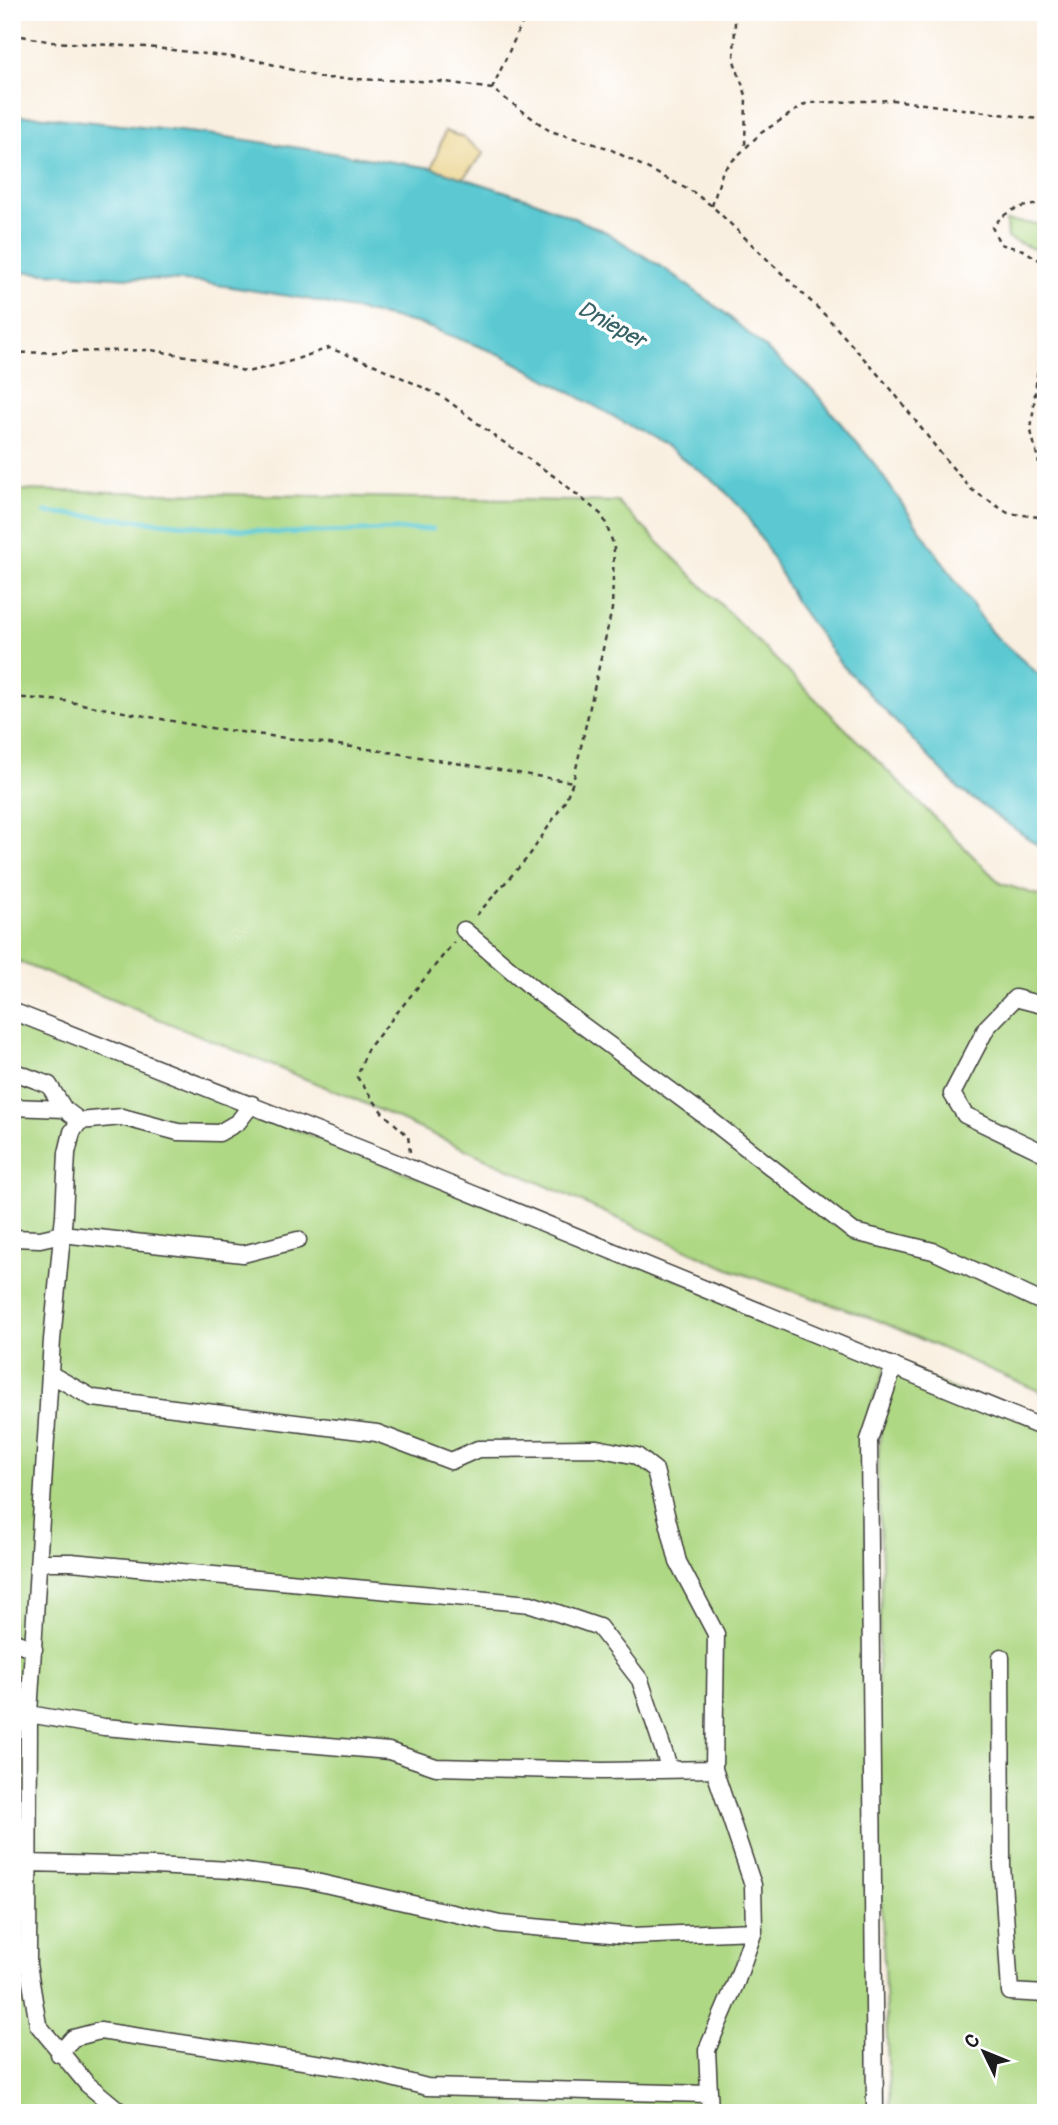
<svg xmlns="http://www.w3.org/2000/svg" width="1058" height="2125" viewBox="0 0 1058 2125" font-family="Pangolin,sans-serif">
  <style>
    .green { fill: #aed883; stroke: #657a50; stroke-width: 2 }
    .sand { fill: #eeda9e; stroke: #857b5d; stroke-width: 2 }
    .water { fill: #5cc9d2; stroke: #3c7277; stroke-width: 2 }
    .lines { fill: none; stroke-linecap: round; stroke-linejoin: round }
    .stream { stroke: #5cc9d2; stroke-width: 5 }
    .minor-casing { stroke: #3d3c39; stroke-width: 19 }
    .path { stroke: #3d3c39; stroke-width: 2.5; stroke-dasharray: 5 5; stroke-linecap: butt }
    .minor { stroke: #fff; stroke-width: 16 }
    .labels { text-anchor: middle; stroke-width: 7; stroke-linejoin: round; paint-order: stroke }
    .water-label { font-size: 23px; font-style: italic; fill: #366165; stroke: #fff }
  </style>
  <rect width="100%" height="100%" fill="#fff"/>
  <filter id="ink" filterUnits="userSpaceOnUse"><feTurbulence type="fractalNoise" baseFrequency=".0143" numOctaves="2"/><feDisplacementMap in="SourceGraphic" scale="14" xChannelSelector="R" yChannelSelector="G"/><feConvolveMatrix kernelMatrix="1 2 1 2 8 2 1 2 1" color-interpolation-filters="sRGB"/></filter>
  <filter id="wash" filterUnits="userSpaceOnUse"><feTurbulence type="fractalNoise" baseFrequency=".00686" numOctaves="4" result="noise"/><feDisplacementMap in="SourceGraphic" scale="28" xChannelSelector="R" yChannelSelector="G"/><feGaussianBlur stdDeviation="1.57" result="paint"/><feColorMatrix in="noise" values="0 0 0 0 0 0 0 0 0 0 0 0 0 0 0 0 0 1.4 0 .05"/><feComposite in="paint" operator="in"/></filter>
  <g filter="url(#wash)">
    <rect width="100%" height="100%" fill="#f9efe0"/>
    <path class="green" d="M 1006,221 L 1046,225 L 1046,254 L 1007,238 Z
      M 12,490 L 618,502 L 1000,883 L 1046,898 L 1046,1394 L 877,1320 L 729,1269 L 357,1100 L 12,959 Z
      M 12,1018 L 888,1362 L 871,1406 L 865,1469 L 874,2113 L 12,2113 Z
      M 898,1367 L 1046,1425 L 1046,2113 L 890,2113 L 875,1746 L 882,1562 L 877,1475 L 882,1410 Z"/>
    <path class="sand" d="M 445,131 L 462,137 L 484,153 L 463,178 L 432,168 Z"/>
    <path class="water" d="M 12,116 L 36,116 L 207,134 L 432,168 L 535,201 L 606,232 L 668,271 L 725,313 L 813,390 L 873,462 L 992,633 L 1046,681 L 1046,851 L 959,789 L 841,664 L 795,601 L 768,550 L 743,510 L 719,485 L 668,448 L 602,410 L 504,356 L 420,324 L 307,299 L 199,282 L 12,271 Z"/>
    <g class="lines">
      <path class="stream" d="M 45,512 L 278,533 L 433,529"/>
    </g>
  </g>
  <g filter="url(#ink)">
    <g class="lines">
      <defs>
        <path id="minor" d="M 464,930 L 536,991 L 712,1121 L 854,1232 L 933,1251 L 1046,1304
          M 1046,1006 L 1015,998 L 987,1027 L 952,1094 L 965,1115 L 1046,1154
          M 12,1011 L 412,1169 L 1046,1429
          M 12,1071 L 49,1085 L 64,1109 L 80,1121
          M 12,1107 L 64,1109
          M 12,1238 L 40,1239 L 62,1234 L 243,1254 L 298,1240
          M 50,1374 L 93,1398 L 377,1433 L 451,1461 L 478,1449 L 597,1448 L 637,1456 L 655,1470 L 678,1562 L 716,1634 L 714,1769 L 753,1885 L 754,1931 L 737,1980 L 707,2050 L 710,2113
          M 39,1562 L 71,1562 L 531,1604 L 599,1627 L 640,1680 L 670,1770
          M 12,1641 L 34,1649
          M 1001,1657 L 1002,1865 L 1010,1992 L 1046,1994
          M 29,1714 L 104,1727 L 389,1751 L 436,1767 L 603,1771 L 714,1769
          M 27,1863 L 154,1866 L 230,1870 L 303,1879 L 500,1924 L 632,1936 L 754,1931
          M 59,2054 L 73,2038 L 100,2031 L 357,2069 L 427,2087 L 708,2094
          M 122,2113 L 87,2084 L 38,2025 L 28,1964 L 29,1714 L 52,1340 L 64,1215 L 67,1153 L 72,1132 L 80,1121 L 122,1117 L 178,1132 L 219,1133 L 238,1122 L 252,1104
          M 875,2113 L 869,1440 L 894,1366"/>
      </defs>
      <use href="#minor" class="minor-casing"/>
      <path class="path" d="M 733,12 L 735,21 L 734,61 L 746,95 L 745,149
        M 12,34 L 52,42 L 147,47 L 256,60 L 322,78 L 446,82 L 492,89 L 550,131 L 608,148 L 693,192 L 712,206 L 826,316 L 891,389 L 945,459 L 972,490 L 1008,513 L 1046,518
        M 492,89 L 527,12
        M 1046,204 C 1020,206 1010,207 992,227 L 1000,244 L 1023,250 L 1046,264
        M 712,206 L 723,170 L 761,133 L 807,103 L 893,100 L 1046,120
        M 1046,292 L 1031,431 L 1046,492
        M 12,353 L 151,350 L 204,359 L 247,372 L 285,363 L 329,348 L 375,365 L 443,397 L 496,437 L 558,479 L 603,516 L 614,546 L 612,609 L 573,782 L 564,803 L 529,856 L 474,918
        M 12,697 L 65,701 L 204,727 L 382,751 L 573,782
        M 410,1152 L 408,1136 L 382,1112 L 357,1077 L 367,1050 L 454,942"/>
      <use href="#minor" class="minor"/>
    </g>
  </g>
  <g class="labels">
    <g class="water-label">
      <text transform="translate(612 324) rotate(29)" y="8">Dnieper</text>
    </g>
  </g>
  <rect width="1058" height="2125" fill="none" stroke="#fff" stroke-width="42"/>
  <g transform="translate(984 2052) rotate(313)" stroke="#ffffff" stroke-width="5" paint-order="stroke">
  <path d="M0-5L12 26L0 18L-12 26Z" fill="#1c1c1c"/>
  <text y="-10" font-size="19" font-weight="bold" text-anchor="middle" fill="#1c1c1c">С</text>
  </g>
</svg>
